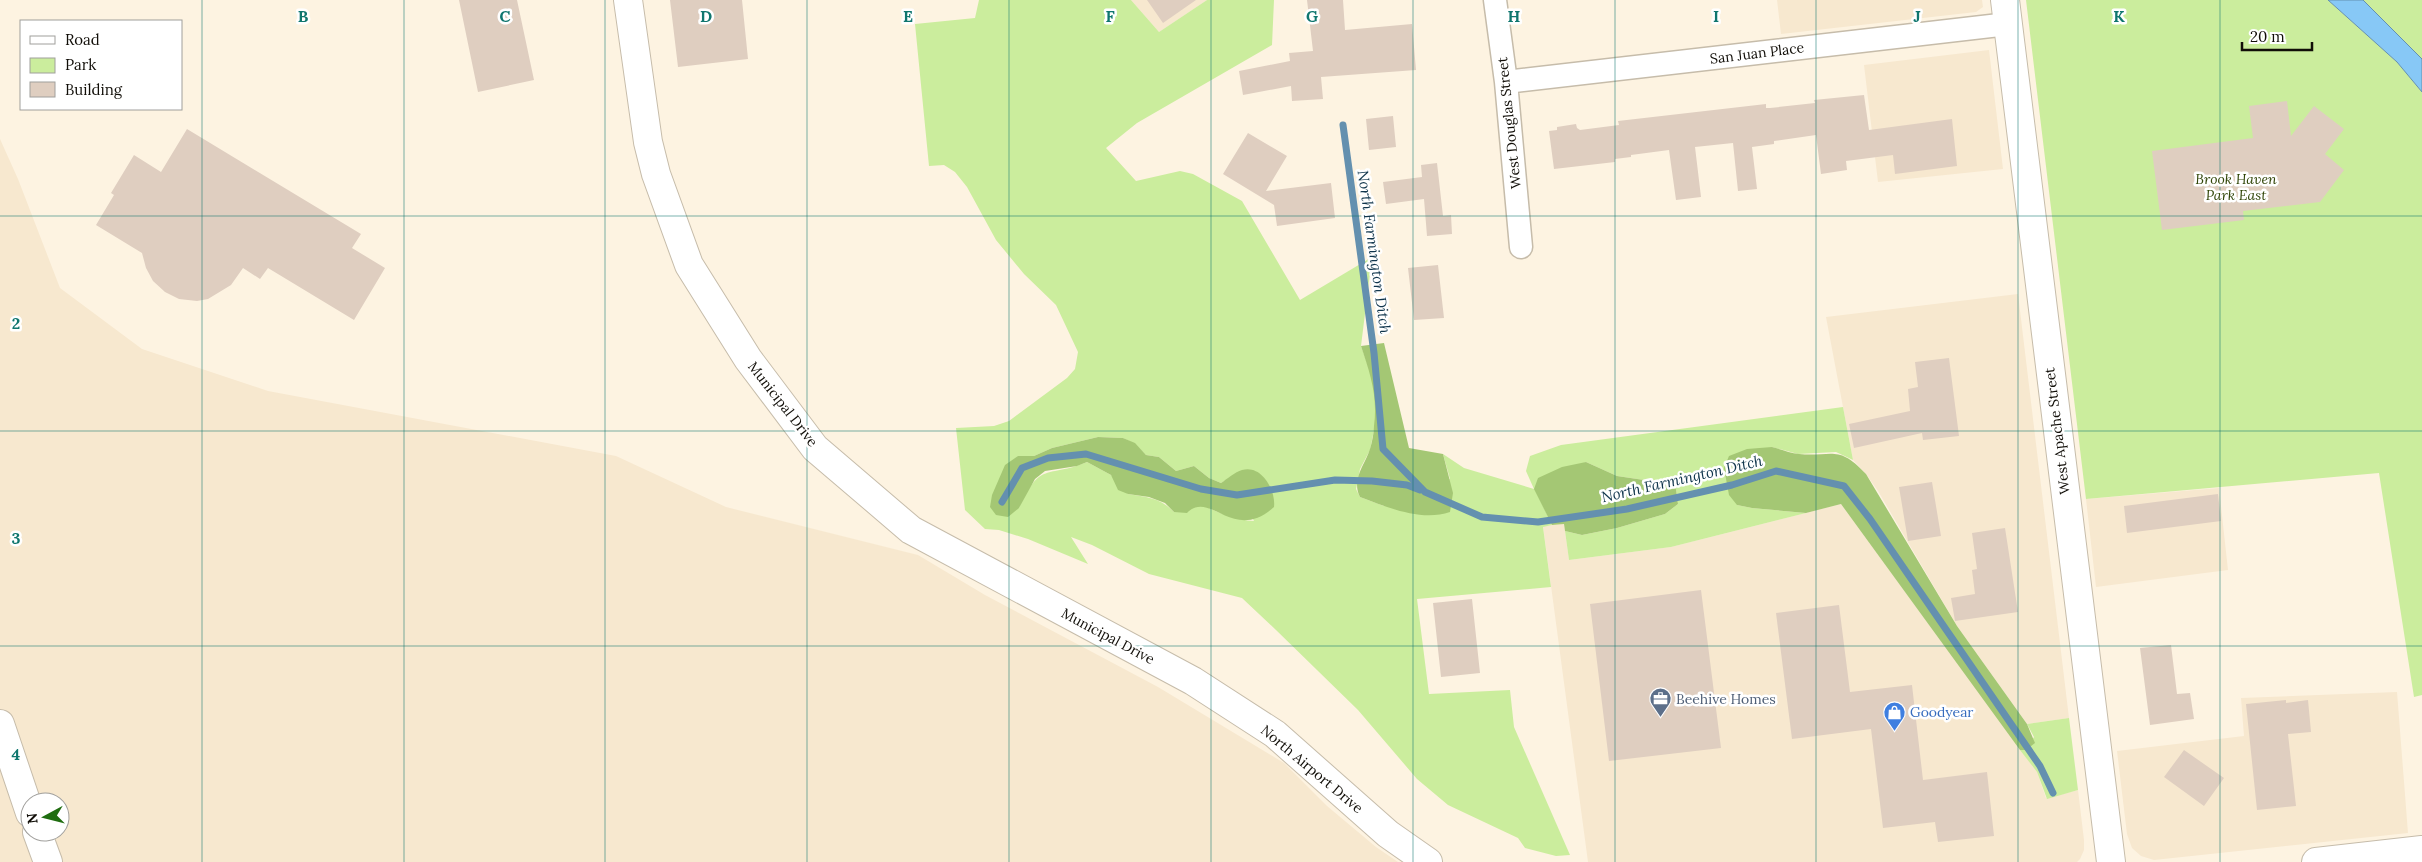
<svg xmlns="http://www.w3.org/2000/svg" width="2422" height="862" viewBox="0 0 2422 862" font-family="Lora,serif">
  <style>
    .built { fill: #f7e8cf; fill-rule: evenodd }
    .green { fill: #cbed9d; fill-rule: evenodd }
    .forest { fill: #a4c774 }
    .water { fill: #87c8f6; stroke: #6490af }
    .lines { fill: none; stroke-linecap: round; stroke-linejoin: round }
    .stream { stroke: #6490af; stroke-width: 7 }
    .building { fill: #dfcec0 }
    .street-casing { stroke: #c6bcaa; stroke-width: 25 }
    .secondary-casing { stroke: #c6bcaa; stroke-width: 30 }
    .street { stroke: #fff; stroke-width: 22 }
    .secondary { stroke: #fff; stroke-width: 28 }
    .grid { fill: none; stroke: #0f766e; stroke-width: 1; stroke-opacity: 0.55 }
    .labels { text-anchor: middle; stroke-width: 5; stroke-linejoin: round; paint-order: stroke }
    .street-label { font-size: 14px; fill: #110e08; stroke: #fff }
    .park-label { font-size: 14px; font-style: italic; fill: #304507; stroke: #fff }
    .service-label { font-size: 14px; fill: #4e5e75; stroke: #fff; text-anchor: start }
    .shop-label { font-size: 14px; fill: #366cbe; stroke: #fff; text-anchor: start }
    .water-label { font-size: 15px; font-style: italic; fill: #10354c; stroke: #fff }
    .grid-label { font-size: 16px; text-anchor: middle; font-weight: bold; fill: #0f766e; stroke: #fff; stroke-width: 5; stroke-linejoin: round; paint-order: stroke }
  </style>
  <rect width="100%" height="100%" fill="#fdf3e1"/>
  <path class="built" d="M 1131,0 L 1207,0 L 1159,32 Z
    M 1777,0 L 1982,0 L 1983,7 L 1976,12 L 1781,34 Z
    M 1989,50 L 2003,169 L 1878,182 L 1864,65 Z
    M 0,139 L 18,179 L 60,288 L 142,349 L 268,391 L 616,456 L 726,507 L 918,555 L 985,595 L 1158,687 L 1284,763 L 1327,806 L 1376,847 L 1398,862 L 0,862 ZM 30,802 L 60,802 L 60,832 L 30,832 Z
    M 2018,294 L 2069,718 L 2027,724 L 1957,626 L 1878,491 L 1866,474 L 1853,460 L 1826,317 Z
    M 2219,488 L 2228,570 L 2096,587 L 2086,499 Z
    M 1841,504 L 2037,772 L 2046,798 L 2078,790 L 2084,840 L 2084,850 L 2080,859 L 2077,862 L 1588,862 L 1543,526 L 1564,524 L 1569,560 L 1671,547 Z
    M 2397,692 L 2408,833 L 2154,860 L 2141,856 L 2132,848 L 2127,834 L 2117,751 L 2244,736 L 2241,698 Z"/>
  <path class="green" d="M 979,0 L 1131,0 L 1159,32 L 1207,0 L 1274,0 L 1272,45 L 1137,123 L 1106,148 L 1136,181 L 1180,171 L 1193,174 L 1242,201 L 1300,300 L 1372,257 L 1361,346 L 1371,374 L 1376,394 L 1375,425 L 1370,450 L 1360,469 L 1356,489 L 1360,497 L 1384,506 L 1450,479 L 1443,454 L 1464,468 L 1534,489 L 1526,471 L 1530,456 L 1561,445 L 1843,407 L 1853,460 L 1836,452 L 1798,454 L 1772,447 L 1737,505 L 1752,508 L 1806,513 L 1671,547 L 1569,560 L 1565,531 L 1582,535 L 1617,528 L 1665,514 L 1678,504 L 1676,489 L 1664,483 L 1617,476 L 1586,462 L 1535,489 L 1552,525 L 1543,527 L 1551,587 L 1417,599 L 1429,694 L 1510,690 L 1514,727 L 1570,855 L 1556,856 L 1525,848 L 1518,838 L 1448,805 L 1417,779 L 1358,710 L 1276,630 L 1242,598 L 1149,574 L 1092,545 L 1071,537 L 1088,564 L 1028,539 L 999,530 L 985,529 L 965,510 L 956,428 L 994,426 L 1009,421 L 1067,378 L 1075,369 L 1078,352 L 1056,305 L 1024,274 L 996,240 L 967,187 L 955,172 L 944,165 L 929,166 L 915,24 L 975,18 ZM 1098,437 L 1123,438 L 1135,444 L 1146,455 L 1159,457 L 1176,471 L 1194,466 L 1209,478 L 1221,483 L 1231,477 L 1254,521 C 1234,520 1220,513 1202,505 L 1174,512 C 1161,498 1146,497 1128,494 L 1111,475 L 1087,462 C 1046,479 1041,460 1019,508 L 1018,456 L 1034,456 L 1052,448 Z
    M 2026,0 L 2328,0 L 2397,62 L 2422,92 L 2422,695 L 2414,697 L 2379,473 L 2086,499 Z
    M 2363,0 L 2422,0 L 2422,59 Z
    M 2069,718 L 2078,790 L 2047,799 L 2037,772 L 2020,750 L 2026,750 L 2034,737 L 2027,724 Z"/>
  <path class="forest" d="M 1384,343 L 1409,448 L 1443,454 L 1453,493 L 1450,512 C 1421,522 1387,507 1360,497 C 1351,479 1365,465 1370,449 C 1372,442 1374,433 1374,426 C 1378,396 1370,373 1361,346 Z
    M 1098,437 L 1123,438 L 1135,443 L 1146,455 L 1159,457 L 1176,471 L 1194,466 L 1209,478 L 1221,483 C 1227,479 1235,472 1242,470 C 1262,464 1276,491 1274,507 C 1233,544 1210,489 1187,513 L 1174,512 L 1165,503 L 1149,497 L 1128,494 L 1118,490 L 1111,475 L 1087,462 L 1077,466 L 1045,471 L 1035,479 L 1019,508 L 1008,517 L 996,515 L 990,507 L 992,495 L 1005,465 L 1018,456 L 1034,456 L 1052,448 Z
    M 1772,447 C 1780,449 1790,453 1799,454 C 1833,457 1838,444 1866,474 L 1957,626 L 2027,724 L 2035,743 L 2026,750 L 2020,750 L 1841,504 L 1806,513 L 1752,508 L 1737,505 L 1729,495 L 1724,468 L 1729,456 L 1747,449 Z
    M 1586,462 L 1617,476 L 1664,483 L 1676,489 L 1678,504 L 1665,514 L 1617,528 L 1582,535 L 1565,531 L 1564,524 L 1552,525 L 1534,489 L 1538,478 L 1562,467 Z"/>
  <path class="water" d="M 2328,0 L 2363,0 L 2422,59 L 2422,92 L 2397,62 Z"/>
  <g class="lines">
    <path class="stream" d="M 1343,125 L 1374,353 L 1383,449 L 1425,492 L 1482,517 L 1538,522 L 1627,509 L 1732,485 L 1776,471 L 1844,486 L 1870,519 L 2040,766 L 2053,793
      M 1002,502 L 1022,468 L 1048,458 L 1086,454 L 1201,489 L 1237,495 L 1335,480 L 1372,481 L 1407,485 L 1420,490"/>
  </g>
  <path class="building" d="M 459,0 L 517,0 L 534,80 L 478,92 Z
    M 670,0 L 742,0 L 748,59 L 678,67 Z
    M 1147,0 L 1196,0 L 1163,23 Z
    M 1307,0 L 1343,0 L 1345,30 L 1412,24 L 1416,70 L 1321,77 L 1323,99 L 1292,101 L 1291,86 L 1243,95 L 1239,71 L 1290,61 L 1289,53 L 1313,51 Z
    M 1864,95 L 1869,130 L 1952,119 L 1957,166 L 1895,174 L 1893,155 L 1846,161 L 1847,170 L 1821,174 L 1816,135 L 1774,141 L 1774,144 L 1752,147 L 1757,189 L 1738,191 L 1733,143 L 1695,147 L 1701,197 L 1676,200 L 1669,150 L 1631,155 L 1631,157 L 1615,159 L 1615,162 L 1554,169 L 1549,131 L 1557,130 L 1557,127 L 1576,124 L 1577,128 L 1580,130 L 1619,125 L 1618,121 L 1766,104 L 1766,108 L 1770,108 L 1815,103 L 1814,100 Z
    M 2287,101 L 2291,136 L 2314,106 L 2344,129 L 2325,154 L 2344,170 L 2320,202 L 2243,211 L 2244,220 L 2162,230 L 2152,151 L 2253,138 L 2249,106 Z
    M 1393,116 L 1396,147 L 1369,150 L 1366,119 Z
    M 187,129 L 361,234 L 352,248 L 385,268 L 354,320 L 268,268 L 260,279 L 243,268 L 231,285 L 208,299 L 197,301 L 179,299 L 165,292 L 153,281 L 146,268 L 142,253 L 96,225 L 114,195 L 111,193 L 134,155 L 161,172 Z
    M 1248,133 L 1287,156 L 1266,191 L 1331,183 L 1335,218 L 1277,226 L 1274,205 L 1223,174 Z
    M 1437,163 L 1443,216 L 1451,215 L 1452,234 L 1427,236 L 1424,199 L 1386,204 L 1383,182 L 1422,177 L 1421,165 Z
    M 1438,265 L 1444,318 L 1414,320 L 1408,268 Z
    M 1949,358 L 1959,436 L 1923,440 L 1922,433 L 1854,448 L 1849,424 L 1910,411 L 1908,389 L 1918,387 L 1915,362 Z
    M 1932,482 L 1941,536 L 1908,541 L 1899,487 Z
    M 2218,494 L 2221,521 L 2127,533 L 2124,506 Z
    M 2005,528 L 2018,612 L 1955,621 L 1951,598 L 1975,594 L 1972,570 L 1977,569 L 1972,533 Z
    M 1701,590 L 1721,748 L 1609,761 L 1590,604 Z
    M 1472,599 L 1480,673 L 1441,677 L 1433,603 Z
    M 1839,605 L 1850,692 L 1912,685 L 1923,780 L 1987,772 L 1994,836 L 1938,842 L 1935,822 L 1883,828 L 1871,729 L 1792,739 L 1776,613 Z
    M 2171,645 L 2177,694 L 2190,693 L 2194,719 L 2150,725 L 2140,648 Z
    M 2286,700 L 2286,703 L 2308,700 L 2311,732 L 2288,734 L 2296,806 L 2257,810 L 2246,704 Z
    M 2184,750 L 2224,778 L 2204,806 L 2164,777 Z"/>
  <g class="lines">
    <defs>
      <path id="street" d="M 1495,0 L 1506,82 L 1521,247
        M 1506,82 L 2008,24"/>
      <path id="secondary" d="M 628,0 L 648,142 L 656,174 L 689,265 L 748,359 L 815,448 L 911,530 L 1193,681 L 1275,734 L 1388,834 L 1428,862
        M 2005,0 L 2111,862
        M 0,724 L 30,813
        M 37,832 L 48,862
        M 2316,862 L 2422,850"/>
    </defs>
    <use href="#street" class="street-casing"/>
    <use href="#secondary" class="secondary-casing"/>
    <use href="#street" class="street"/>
    <use href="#secondary" class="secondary"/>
  </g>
  <path class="grid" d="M 202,0 L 202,862M 404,0 L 404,862M 605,0 L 605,862M 807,0 L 807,862M 1009,0 L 1009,862M 1211,0 L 1211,862M 1413,0 L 1413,862M 1615,0 L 1615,862M 1816,0 L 1816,862M 2018,0 L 2018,862M 2220,0 L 2220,862M 0,216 L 2422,216M 0,431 L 2422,431M 0,646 L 2422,646"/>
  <defs>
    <symbol id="office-pin" viewBox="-11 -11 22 30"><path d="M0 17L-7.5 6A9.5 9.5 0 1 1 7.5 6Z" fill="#5c6f8a" stroke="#fff"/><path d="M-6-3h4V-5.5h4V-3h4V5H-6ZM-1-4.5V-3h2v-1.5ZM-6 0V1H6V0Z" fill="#fff"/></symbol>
    <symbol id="shop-pin" viewBox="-11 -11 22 30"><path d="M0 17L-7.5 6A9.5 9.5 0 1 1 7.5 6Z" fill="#3f7fe0" stroke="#fff"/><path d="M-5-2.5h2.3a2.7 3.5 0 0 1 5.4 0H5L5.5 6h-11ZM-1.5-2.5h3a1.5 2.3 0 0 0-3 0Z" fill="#fff"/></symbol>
  </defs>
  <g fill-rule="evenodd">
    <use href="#office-pin" x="1648" y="686" width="25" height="34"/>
    <use href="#shop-pin" x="1882" y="700" width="25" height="34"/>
  </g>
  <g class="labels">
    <g class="street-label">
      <text transform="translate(1757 53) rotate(-7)" y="5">San Juan Place</text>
      <text transform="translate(1509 123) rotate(-96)" y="5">West Douglas Street</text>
      <text transform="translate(783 404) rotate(52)" y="5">Municipal Drive</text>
      <text transform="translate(2057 431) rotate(-97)" y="5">West Apache Street</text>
      <text transform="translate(1108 636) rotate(28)" y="5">Municipal Drive</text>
      <text transform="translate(1312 769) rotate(40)" y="5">North Airport Drive</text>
    </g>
    <g class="park-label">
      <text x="2236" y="184">Brook Haven<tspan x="2236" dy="16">Park East</tspan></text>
    </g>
    <g class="service-label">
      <text x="1676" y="704">Beehive Homes</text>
    </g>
    <g class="shop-label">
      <text x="1910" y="717">Goodyear</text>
    </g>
    <g class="water-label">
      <text transform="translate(1374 252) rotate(82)" y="5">North Farmington Ditch</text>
      <text transform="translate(1682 479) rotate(-13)" y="5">North Farmington Ditch</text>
    </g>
  </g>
  <g class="grid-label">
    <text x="303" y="22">B</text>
    <text x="505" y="22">C</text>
    <text x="706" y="22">D</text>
    <text x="908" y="22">E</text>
    <text x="1110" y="22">F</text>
    <text x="1312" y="22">G</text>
    <text x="1514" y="22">H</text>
    <text x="1716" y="22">I</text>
    <text x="1917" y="22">J</text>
    <text x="2119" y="22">K</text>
    <text x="16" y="329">2</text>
    <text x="16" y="544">3</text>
    <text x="16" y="760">4</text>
  </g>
  <rect x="20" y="20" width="162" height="90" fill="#ffffff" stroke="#a09f9c"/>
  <rect x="30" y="36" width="25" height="8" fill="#ffffff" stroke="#a09f9c"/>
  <text x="65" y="45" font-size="15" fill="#110e08">Road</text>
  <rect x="30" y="58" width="25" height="15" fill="#cbed9d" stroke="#a09f9c"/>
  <text x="65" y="70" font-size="15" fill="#110e08">Park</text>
  <rect x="30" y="82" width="25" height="15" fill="#dfcec0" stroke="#a09f9c"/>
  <text x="65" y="95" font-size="15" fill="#110e08">Building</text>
  <g transform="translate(45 817) rotate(263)"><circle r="24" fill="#ffffff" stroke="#a09f9c"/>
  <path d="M0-4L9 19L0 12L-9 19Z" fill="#1f6d10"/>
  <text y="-8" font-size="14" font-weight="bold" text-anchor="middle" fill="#110e08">N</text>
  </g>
  <path d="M2242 42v8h70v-8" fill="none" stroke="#110e08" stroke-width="2.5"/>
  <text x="2250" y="42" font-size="15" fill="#110e08" stroke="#ffffff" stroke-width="4" paint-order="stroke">20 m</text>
</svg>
